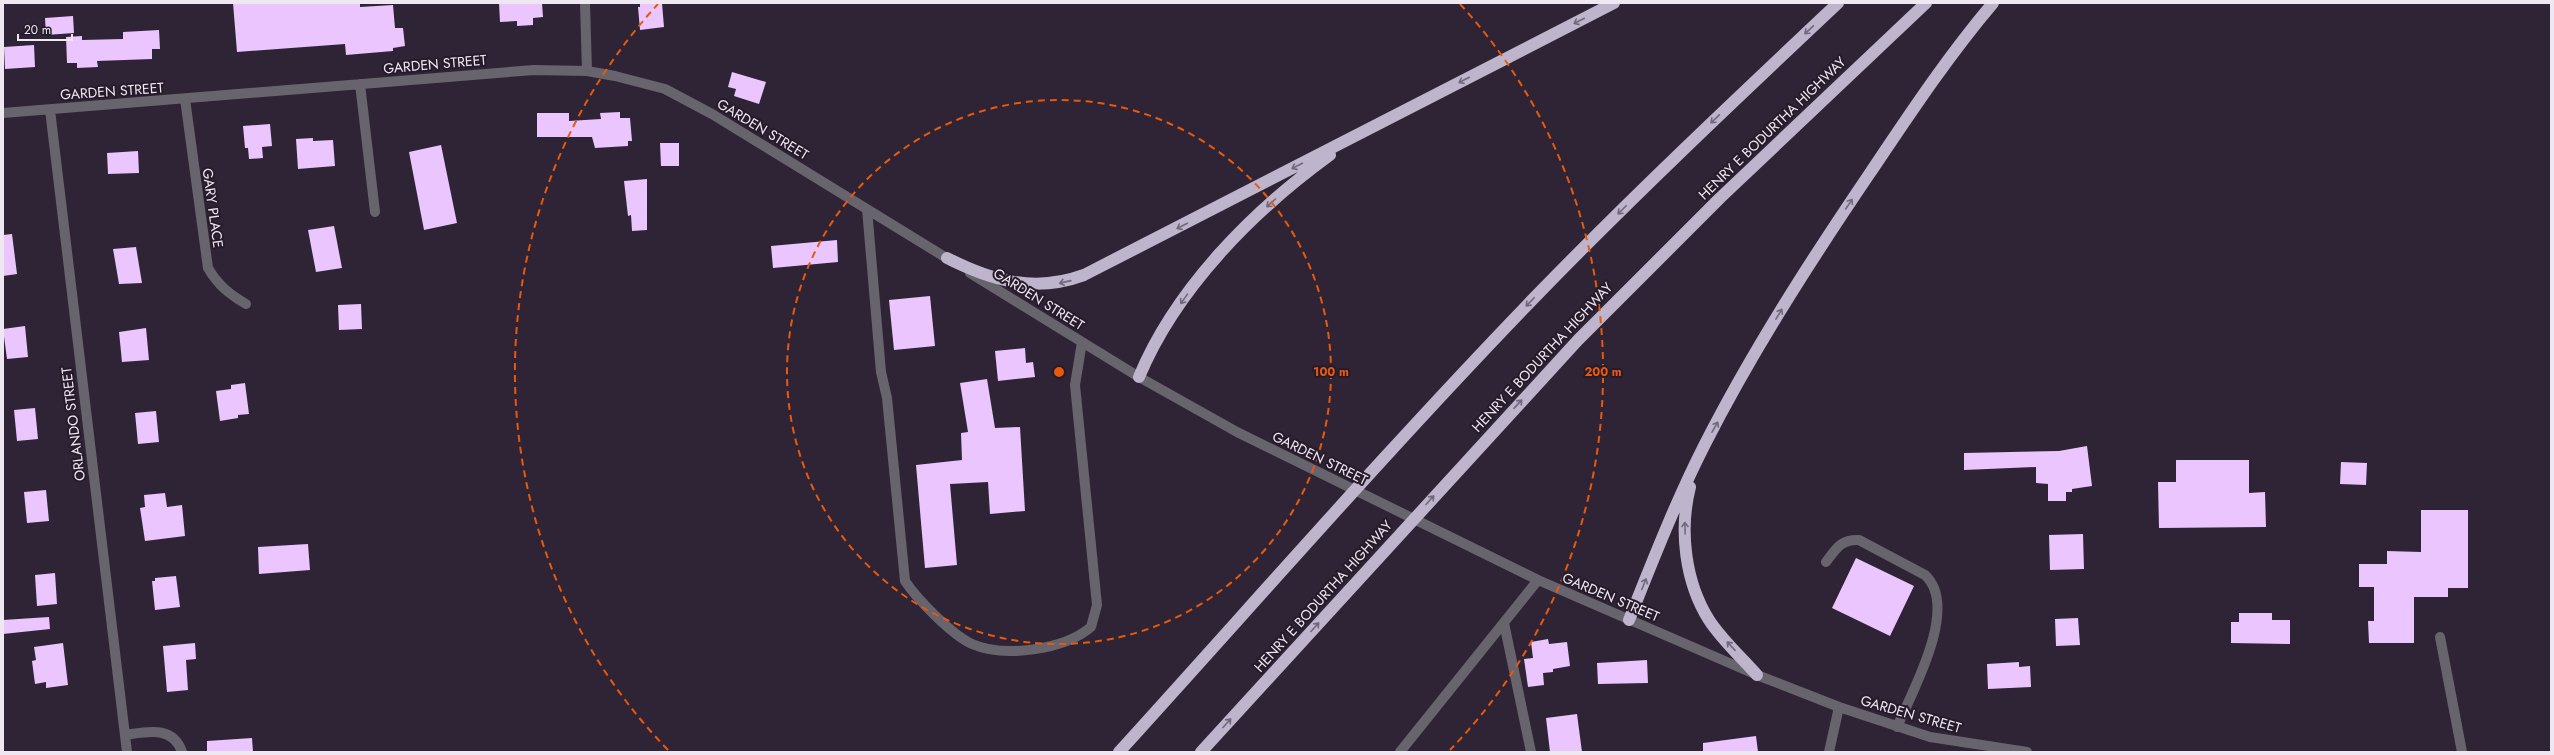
<svg xmlns="http://www.w3.org/2000/svg" width="2554" height="755" viewBox="0 0 2554 755" font-family="Jost,sans-serif">
  <style>
    .building { fill: #ebc5fe }
    .lines { fill: none; stroke-linecap: round; stroke-linejoin: round }
    .minor { stroke: #68646d; stroke-width: 10 }
    .highway { stroke: #beb4cb; stroke-width: 12 }
    .oneway { stroke: #72687b }
    .ring { fill: none; stroke: #e8590c; stroke-width: 2; stroke-dasharray: 7 5 }
    .labels { text-anchor: middle; stroke-width: 4; stroke-linejoin: round; paint-order: stroke }
    .street-label { font-size: 14px; fill: #efe8f3; stroke: #261b2b }
    .centre { fill: #e8590c; stroke: #261b2b; stroke-width: 2 }
    .ring-label { font-size: 12px; text-anchor: middle; font-weight: bold; fill: #e8590c; stroke: #261b2b; stroke-width: 4; stroke-linejoin: round; paint-order: stroke }
  </style>
  <rect width="100%" height="100%" fill="#2f2435"/>
  <path class="building" d="M 233,3 L 360,3 L 360,7 L 393,5 L 395,28 L 403,28 L 405,46 L 393,48 L 393,51 L 346,55 L 345,44 L 237,52 Z
    M 499,3 L 542,3 L 543,17 L 533,18 L 533,25 L 517,26 L 517,21 L 500,22 Z
    M 640,3 L 662,3 L 664,27 L 640,30 L 638,7 L 640,7 Z
    M 73,16 L 74,33 L 46,35 L 45,18 Z
    M 159,30 L 160,49 L 152,49 L 152,59 L 97,61 L 98,67 L 77,68 L 77,63 L 67,63 L 66,37 L 82,36 L 82,40 L 123,39 L 123,32 Z
    M 34,45 L 35,67 L 5,69 L 4,47 Z
    M 732,72 L 766,82 L 759,104 L 734,96 L 736,89 L 728,87 Z
    M 620,112 L 620,118 L 630,118 L 632,141 L 628,141 L 628,146 L 595,148 L 592,137 L 537,137 L 537,113 L 569,113 L 569,121 L 601,119 L 600,113 Z
    M 270,124 L 272,146 L 262,147 L 263,158 L 249,159 L 248,148 L 245,148 L 243,126 Z
    M 313,138 L 313,141 L 333,140 L 335,166 L 298,169 L 296,139 Z
    M 660,143 L 679,143 L 679,166 L 661,166 Z
    M 441,145 L 457,223 L 424,230 L 409,152 Z
    M 138,151 L 139,173 L 108,174 L 107,153 Z
    M 647,179 L 647,230 L 632,231 L 631,215 L 628,216 L 624,181 Z
    M 334,226 L 342,268 L 316,272 L 308,230 Z
    M 12,234 L 17,274 L 3,276 L 3,235 Z
    M 837,240 L 838,262 L 773,268 L 771,246 Z
    M 136,247 L 142,283 L 119,284 L 113,249 Z
    M 930,296 L 935,346 L 894,350 L 889,300 Z
    M 361,304 L 362,329 L 339,330 L 338,305 Z
    M 25,326 L 28,357 L 7,359 L 3,329 Z
    M 146,328 L 149,360 L 122,362 L 119,332 Z
    M 1025,348 L 1026,363 L 1033,362 L 1035,377 L 998,381 L 995,351 Z
    M 987,379 L 995,428 L 1020,427 L 1025,511 L 990,514 L 988,482 L 950,484 L 957,565 L 925,568 L 916,465 L 962,460 L 961,433 L 968,432 L 960,383 Z
    M 245,383 L 249,414 L 238,415 L 238,418 L 220,421 L 216,391 L 231,389 L 231,385 Z
    M 35,408 L 38,439 L 17,441 L 14,410 Z
    M 156,411 L 159,442 L 138,444 L 135,413 Z
    M 2087,446 L 2092,486 L 2072,489 L 2072,492 L 2066,492 L 2066,501 L 2048,501 L 2048,484 L 2036,483 L 2036,467 L 1964,470 L 1964,453 L 2059,451 Z
    M 2176,460 L 2249,460 L 2249,493 L 2265,492 L 2266,527 L 2159,528 L 2158,482 L 2176,482 Z
    M 2341,462 L 2367,463 L 2366,485 L 2340,484 Z
    M 46,490 L 49,521 L 27,523 L 24,492 Z
    M 165,493 L 167,507 L 182,505 L 185,536 L 145,541 L 140,508 L 145,507 L 144,495 Z
    M 2421,510 L 2468,510 L 2468,588 L 2448,588 L 2448,597 L 2414,597 L 2414,643 L 2369,643 L 2368,621 L 2374,621 L 2374,587 L 2359,587 L 2359,564 L 2387,564 L 2387,551 L 2421,552 Z
    M 2083,534 L 2084,569 L 2050,570 L 2049,535 Z
    M 308,544 L 310,570 L 259,574 L 258,547 Z
    M 1856,558 L 1914,586 L 1890,636 L 1832,608 Z
    M 55,573 L 57,604 L 37,606 L 35,575 Z
    M 176,576 L 180,607 L 155,610 L 152,581 L 155,581 L 155,578 Z
    M 2239,613 L 2272,613 L 2272,620 L 2290,620 L 2290,644 L 2231,643 L 2231,622 L 2239,622 Z
    M 49,617 L 50,629 L 3,634 L 3,620 Z
    M 2078,618 L 2080,645 L 2056,646 L 2055,619 Z
    M 1548,639 L 1549,644 L 1567,642 L 1570,666 L 1553,669 L 1553,672 L 1543,673 L 1544,685 L 1528,687 L 1524,659 L 1533,658 L 1531,642 Z
    M 63,643 L 68,685 L 46,688 L 46,682 L 35,684 L 32,661 L 36,660 L 34,647 Z
    M 195,643 L 196,659 L 186,660 L 188,690 L 167,692 L 163,646 Z
    M 1647,660 L 1648,683 L 1598,684 L 1597,663 Z
    M 2019,662 L 2019,667 L 2030,666 L 2031,687 L 1988,689 L 1987,664 Z
    M 1577,714 L 1582,752 L 1550,752 L 1546,718 Z
    M 1756,736 L 1758,752 L 1703,752 L 1703,743 Z
    M 252,738 L 253,752 L 207,752 L 207,741 Z"/>
  <g class="lines">
    <path class="minor" d="M 585,3 L 587,71
      M 360,84 L 375,212
      M 185,99 L 208,268 C 218,285 229,294 246,304
      M 50,110 L 127,752
      M 3,113 L 534,70 L 587,71 L 615,76 L 665,89 L 712,114 L 953,262
      M 867,209 L 881,372 L 887,398 L 905,581 C 917,599 952,635 972,644 C 1004,658 1064,650 1091,627 L 1097,605 L 1075,385 L 1082,342
      M 970,273 L 1139,377 L 1237,432 L 1538,580 L 1757,675 L 1839,707 L 1930,737 L 2027,752
      M 1826,562 C 1836,549 1841,539 1859,540 L 1925,575 C 1960,607 1912,692 1897,727
      M 1504,623 L 1531,752
      M 2440,637 L 2462,752
      M 125,735 C 147,732 173,725 182,752
      M 1400,752 L 1538,580
      M 1829,752 L 1839,707"/>
    <path class="highway" d="M 947,258 C 992,281 1035,293 1084,275 L 1614,3
      M 1139,377 C 1176,288 1253,211 1330,155
      M 1690,487 C 1679,530 1685,582 1709,620 C 1722,640 1741,657 1757,675
      M 1629,620 C 1653,560 1676,501 1705,444 C 1753,350 1811,260 1870,173 C 1909,115 1948,56 1993,3
      M 1119,752 C 1257,600 1392,445 1534,298 C 1633,196 1735,100 1838,3
      M 1201,752 L 1578,340 L 1720,198 L 1926,3"/>
  </g>
  <defs><path id="oneway-shaft" d="M-6 0H5M1.5-3L5.5 0L1.5 3" fill="none" stroke-width="1.6" stroke-linecap="round" stroke-linejoin="round"/></defs>
  <g class="oneway">
    <use href="#oneway-shaft" transform="translate(1579 21) rotate(153)"/>
    <use href="#oneway-shaft" transform="translate(1809 30) rotate(137)"/>
    <use href="#oneway-shaft" transform="translate(1464 80) rotate(153)"/>
    <use href="#oneway-shaft" transform="translate(1715 119) rotate(136)"/>
    <use href="#oneway-shaft" transform="translate(1297 166) rotate(153)"/>
    <use href="#oneway-shaft" transform="translate(1271 203) rotate(138)"/>
    <use href="#oneway-shaft" transform="translate(1849 204) rotate(-56)"/>
    <use href="#oneway-shaft" transform="translate(1622 210) rotate(135)"/>
    <use href="#oneway-shaft" transform="translate(1182 226) rotate(153)"/>
    <use href="#oneway-shaft" transform="translate(1065 282) rotate(167)"/>
    <use href="#oneway-shaft" transform="translate(1184 299) rotate(125)"/>
    <use href="#oneway-shaft" transform="translate(1530 302) rotate(134)"/>
    <use href="#oneway-shaft" transform="translate(1779 314) rotate(-59)"/>
    <use href="#oneway-shaft" transform="translate(1518 404) rotate(-47)"/>
    <use href="#oneway-shaft" transform="translate(1715 427) rotate(-60)"/>
    <use href="#oneway-shaft" transform="translate(1430 500) rotate(-48)"/>
    <use href="#oneway-shaft" transform="translate(1685 528) rotate(-91)"/>
    <use href="#oneway-shaft" transform="translate(1644 584) rotate(-68)"/>
    <use href="#oneway-shaft" transform="translate(1315 627) rotate(-48)"/>
    <use href="#oneway-shaft" transform="translate(1731 646) rotate(-133)"/>
    <use href="#oneway-shaft" transform="translate(1227 723) rotate(-48)"/>
  </g>
  <g class="ring">
    <circle cx="1059" cy="372" r="272"/>
    <path d="M668 750A544 544 0 0 1 658 4M1460 4A544 544 0 0 1 1450 750"/>
  </g>
  <g class="labels">
    <g class="street-label">
      <text transform="translate(435 64) rotate(-5)" y="5">GARDEN STREET</text>
      <text transform="translate(112 91) rotate(-4)" y="5">GARDEN STREET</text>
      <text transform="translate(1772 128) rotate(-44)" y="5">HENRY E BODURTHA HIGHWAY</text>
      <text transform="translate(763 129) rotate(31)" y="5">GARDEN STREET</text>
      <text transform="translate(213 208) rotate(82)" y="5">GARY PLACE</text>
      <text transform="translate(1039 299) rotate(32)" y="5">GARDEN STREET</text>
      <text transform="translate(1542 357) rotate(-47)" y="5">HENRY E BODURTHA HIGHWAY</text>
      <text transform="translate(73 424) rotate(-97)" y="5">ORLANDO STREET</text>
      <text transform="translate(1320 458) rotate(26)" y="5">GARDEN STREET</text>
      <text transform="translate(1323 596) rotate(-48)" y="5">HENRY E BODURTHA HIGHWAY</text>
      <text transform="translate(1611 597) rotate(23)" y="5">GARDEN STREET</text>
      <text transform="translate(1911 714) rotate(16)" y="5">GARDEN STREET</text>
    </g>
  </g>
  <circle cx="1059" cy="372" r="6" class="centre"/>
  <g class="ring-label">
    <text x="1331" y="376">100 m</text>
    <text x="1603" y="376">200 m</text>
  </g>
  <rect width="2554" height="755" fill="none" stroke="#efe8f3" stroke-width="8"/>
  <path d="M18 34v6h54v-6" fill="none" stroke="#efe8f3" stroke-width="2"/>
  <text x="24" y="34" font-size="12" fill="#efe8f3" stroke="#261b2b" stroke-width="3" paint-order="stroke">20 m</text>
</svg>
